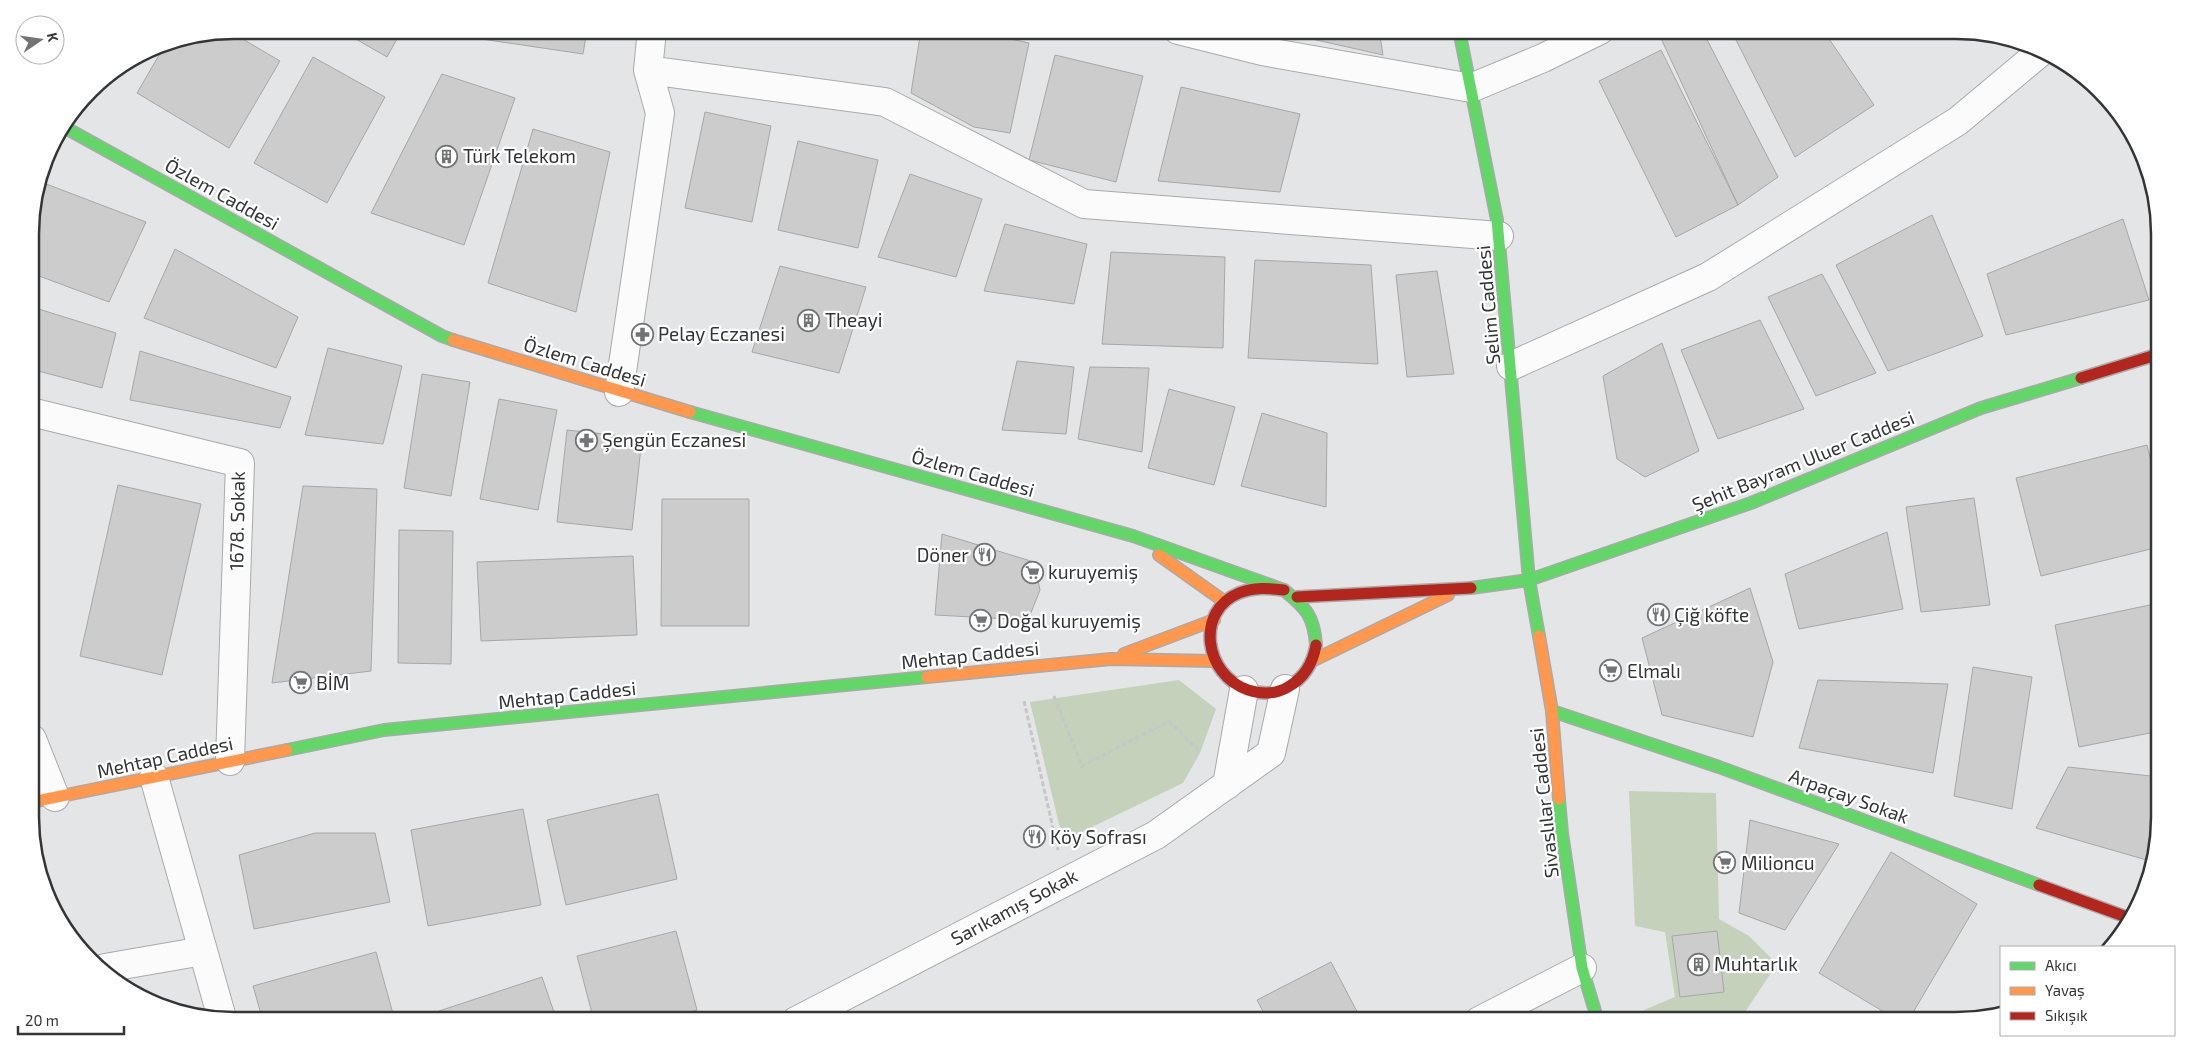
<svg xmlns="http://www.w3.org/2000/svg" width="2190" height="1051" viewBox="0 0 2190 1051" font-family="'Exo 2',sans-serif">
  <style>
    .green { fill: #c5d1bb }
    .building { fill: #ccc; stroke: #a7a7a7 }
    .lines { fill: none; stroke-linecap: round; stroke-linejoin: round }
    .street-casing { stroke: #a9aaab; stroke-width: 30 }
    .fast-casing { stroke: #a9aaab; stroke-width: 14 }
    .slow-casing { stroke: #a9aaab; stroke-width: 14 }
    .jam-casing { stroke: #a9aaab; stroke-width: 14 }
    .path { stroke: #c5c6c6; stroke-width: 3; stroke-dasharray: 5 2.5; stroke-linecap: butt }
    .street { stroke: #fbfbfb; stroke-width: 28 }
    .fast { stroke: #63d668; stroke-width: 11 }
    .slow { stroke: #ff974d; stroke-width: 11 }
    .jam { stroke: #b3261e; stroke-width: 11 }
    .labels { text-anchor: middle; stroke-width: 4.5; stroke-linejoin: round; paint-order: stroke }
    .poi-label { font-size: 19px; fill: #343536; stroke: #fff; text-anchor: start }
    .street-label { font-size: 19px; fill: #343536; stroke: #fff }
    .rim { fill: none; stroke: #343536; stroke-width: 2.5 }
  </style>
  <rect width="100%" height="100%" fill="#e4e5e6"/>
  <path class="green" d="M 1179,680 L 1216,709 L 1200,753 L 1183,783 L 1063,841 L 1030,702 Z
    M 1629,791 L 1716,793 L 1719,919 L 1749,936 L 1777,964 L 1739,1021 L 1648,1021 L 1644,1010 L 1675,997 L 1665,932 L 1635,926 Z"/>
  <path class="building" d="M 340,30 L 402,30 L 387,57 Z
    M 448,30 L 587,30 L 583,54 L 448,34 Z
    M 921,30 L 970,30 L 1029,43 L 1010,133 L 974,127 L 911,93 Z
    M 1272,30 L 1379,30 L 1383,55 Z
    M 1669,30 L 1702,30 L 1778,177 L 1738,205 L 1659,34 Z
    M 1731,30 L 1823,30 L 1874,105 L 1795,157 Z
    M 229,31 L 280,61 L 229,148 L 137,93 L 166,43 Z
    M 1661,50 L 1738,205 L 1676,237 L 1599,81 Z
    M 1055,55 L 1143,76 L 1116,182 L 1029,160 Z
    M 313,57 L 385,97 L 327,203 L 254,163 Z
    M 119,68 L 112,80 L 106,77 Z
    M 442,74 L 515,98 L 464,245 L 371,213 Z
    M 1181,87 L 1300,114 L 1280,192 L 1158,181 Z
    M 705,112 L 771,126 L 752,222 L 685,208 Z
    M 533,129 L 610,152 L 576,312 L 488,283 Z
    M 798,141 L 878,160 L 858,248 L 778,230 Z
    M 910,174 L 982,199 L 956,277 L 878,257 Z
    M 41,182 L 146,222 L 109,302 L 31,273 L 30,220 Z
    M 2157,205 L 2158,207 L 2158,234 L 2151,208 Z
    M 1932,215 L 1983,336 L 1888,371 L 1836,265 Z
    M 2123,219 L 2149,300 L 2006,335 L 1987,274 Z
    M 1005,224 L 1087,244 L 1074,304 L 984,291 Z
    M 175,249 L 298,317 L 276,368 L 144,318 Z
    M 1111,252 L 1225,257 L 1223,348 L 1102,344 Z
    M 1255,260 L 1371,265 L 1378,364 L 1248,358 Z
    M 780,266 L 866,287 L 839,373 L 752,352 Z
    M 1437,271 L 1454,374 L 1407,377 L 1396,275 Z
    M 1822,274 L 1876,373 L 1816,396 L 1768,297 Z
    M 32,307 L 116,333 L 102,388 L 31,369 Z
    M 1760,320 L 1804,409 L 1718,439 L 1681,350 Z
    M 1662,343 L 1699,451 L 1645,477 L 1617,459 L 1603,376 Z
    M 328,348 L 402,366 L 383,444 L 305,435 Z
    M 140,351 L 291,397 L 280,428 L 130,400 Z
    M 1017,361 L 1074,367 L 1066,434 L 1002,430 Z
    M 1090,367 L 1149,368 L 1142,452 L 1078,439 Z
    M 422,374 L 470,382 L 451,496 L 404,488 Z
    M 1169,389 L 1235,407 L 1214,485 L 1148,468 Z
    M 499,399 L 557,410 L 538,510 L 480,499 Z
    M 1262,413 L 1327,433 L 1326,507 L 1241,486 Z
    M 567,430 L 642,438 L 632,530 L 557,522 Z
    M 2147,445 L 2159,494 L 2159,547 L 2041,576 L 2016,478 Z
    M 118,485 L 201,504 L 162,675 L 80,656 Z
    M 303,486 L 377,489 L 371,671 L 272,683 Z
    M 1974,498 L 1990,605 L 1921,612 L 1906,507 Z
    M 662,499 L 749,499 L 749,626 L 661,626 Z
    M 399,530 L 453,531 L 451,664 L 398,663 Z
    M 1887,532 L 1903,609 L 1799,629 L 1785,574 Z
    M 942,534 L 1034,562 L 1040,590 L 1028,620 L 935,615 Z
    M 633,556 L 637,635 L 481,641 L 477,562 Z
    M 1750,588 L 1773,662 L 1753,737 L 1662,715 L 1642,638 Z
    M 2159,603 L 2160,731 L 2079,747 L 2055,625 Z
    M 1973,667 L 2032,677 L 2012,809 L 1954,796 Z
    M 1818,680 L 1948,684 L 1933,773 L 1799,748 Z
    M 2068,767 L 2160,777 L 2160,818 L 2150,861 L 2036,828 Z
    M 658,794 L 677,879 L 566,905 L 547,820 Z
    M 523,809 L 541,905 L 428,926 L 411,830 Z
    M 1750,820 L 1839,844 L 1785,930 L 1739,913 Z
    M 315,833 L 375,833 L 390,902 L 254,929 L 239,855 Z
    M 1891,852 L 1977,904 L 1908,1021 L 1899,1021 L 1819,973 Z
    M 676,931 L 697,1010 L 655,1021 L 594,1021 L 577,956 Z
    M 1717,931 L 1724,992 L 1680,997 L 1672,936 Z
    M 376,952 L 395,1021 L 263,1021 L 253,986 Z
    M 1331,962 L 1362,1021 L 1268,1021 L 1257,1000 Z
    M 542,977 L 557,1021 L 425,1021 L 424,1016 Z"/>
  <g class="lines">
    <defs>
      <path id="street" d="M 1178,30 L 1262,51 L 1471,88 L 1543,58 L 1600,30
        M 648,70 L 885,102 L 1084,204 L 1499,236
        M 1511,366 L 1708,277 L 1958,121 L 2043,50
        M 619,392 L 660,113 L 648,70 L 652,30
        M 31,412 L 240,463 L 230,761
        M 32,739 L 55,797
        M 154,777 L 222,1018
        M 1227,785 L 1244,690
        M 105,968 L 203,951
        M 796,1021 L 1156,835 L 1271,753 L 1285,689
        M 1479,1021 L 1582,968"/>
      <path id="fast" d="M 1459,30 L 1497,220 L 1529,580 L 1539,636
        M 64,127 L 442,336 L 453,340
        M 690,412 L 1133,536 L 1284,590 C 1306,608 1314,616 1316,645
        M 1471,588 L 1529,580 L 1751,503 L 1981,408 L 2081,378
        M 1552,711 L 1719,767 L 2039,885
        M 287,750 L 384,730 L 927,677
        M 1559,799 L 1562,833 L 1582,968 L 1598,1021"/>
      <path id="slow" d="M 453,340 L 690,412
        M 1159,555 L 1225,602
        M 1539,636 L 1552,711 L 1559,799
        M 1124,654 L 1214,620
        M 1314,660 L 1448,595
        M 927,677 L 1111,659 L 1214,661
        M 32,802 L 287,750"/>
      <path id="jam" d="M 2081,378 L 2159,354
        M 1284,590 C 1268,588 1254,587 1239,593 C 1195,611 1204,675 1248,690 C 1261,694 1275,695 1288,687 C 1304,678 1313,663 1316,645
        M 1297,597 L 1471,588
        M 2039,885 L 2132,919"/>
    </defs>
    <use href="#street" class="street-casing"/>
    <use href="#fast" class="fast-casing"/>
    <use href="#slow" class="slow-casing"/>
    <use href="#jam" class="jam-casing"/>
    <path class="path" d="M 1054,696 L 1082,766 L 1169,721 L 1200,752
      M 1024,701 L 1058,850"/>
    <use href="#street" class="street"/>
    <use href="#fast" class="fast"/>
    <use href="#slow" class="slow"/>
    <use href="#jam" class="jam"/>
  </g>
  <defs>
    <symbol id="building-ring" viewBox="-11 -11 22 22"><circle r="9.5" fill="#fff" stroke="#727374" stroke-width="1.5"/><path d="M-4-6H4V6H1V3H-1V6H-4ZM-2.5-4.3h1.7v1.8h-1.7ZM.8-4.3h1.7v1.8H.8ZM-2.5-1h1.7V.8h-1.7ZM.8-1h1.7V.8H.8Z" fill="#727374"/></symbol>
    <symbol id="pharmacy-ring" viewBox="-11 -11 22 22"><circle r="9.5" fill="#fff" stroke="#727374" stroke-width="1.5"/><path d="M-2-6h4v4h4v4h-4v4h-4v-4h-4v-4h4Z" fill="#727374"/></symbol>
    <symbol id="restaurant-ring" viewBox="-11 -11 22 22"><circle r="9.5" fill="#fff" stroke="#727374" stroke-width="1.5"/><path d="M-5-6h1v4h1v-4h1v4h1v-4h1v5L-1.5 .5V6h-2V.5L-5-1ZM5-6V6H3V1.5H1.5Q1.5-4 5-6Z" fill="#727374"/></symbol>
    <symbol id="supermarket-ring" viewBox="-11 -11 22 22"><circle r="9.5" fill="#fff" stroke="#727374" stroke-width="1.5"/><path d="M-6-5.5h2.5l.6 2H6L4.5 2H-2.5L-4.4-4H-6ZM-1.5 3.2a1.3 1.3 0 1 0 .1 0ZM3 3.2a1.3 1.3 0 1 0 .1 0Z" fill="#727374"/></symbol>
  </defs>
  <g fill-rule="evenodd">
    <use href="#building-ring" x="434" y="144" width="25" height="25"/>
    <use href="#building-ring" x="796" y="308" width="25" height="25"/>
    <use href="#pharmacy-ring" x="630" y="322" width="25" height="25"/>
    <use href="#pharmacy-ring" x="574" y="428" width="25" height="25"/>
    <use href="#restaurant-ring" x="972" y="542" width="25" height="25"/>
    <use href="#supermarket-ring" x="1020" y="560" width="25" height="25"/>
    <use href="#restaurant-ring" x="1646" y="602" width="25" height="25"/>
    <use href="#supermarket-ring" x="968" y="608" width="25" height="25"/>
    <use href="#supermarket-ring" x="1598" y="658" width="25" height="25"/>
    <use href="#supermarket-ring" x="288" y="670" width="25" height="25"/>
    <use href="#restaurant-ring" x="1022" y="824" width="25" height="25"/>
    <use href="#supermarket-ring" x="1712" y="850" width="25" height="25"/>
    <use href="#building-ring" x="1686" y="952" width="25" height="25"/>
  </g>
  <g class="labels">
    <g class="poi-label">
      <text x="463" y="163">Türk Telekom</text>
      <text x="825" y="327">Theayi</text>
      <text x="658" y="341">Pelay Eczanesi</text>
      <text x="602" y="447">Şengün Eczanesi</text>
      <text x="969" y="562" text-anchor="end">Döner</text>
      <text x="1048" y="579">kuruyemiş</text>
      <text x="1674" y="622">Çiğ köfte</text>
      <text x="997" y="628">Doğal kuruyemiş</text>
      <text x="1627" y="678">Elmalı</text>
      <text x="316" y="690">BİM</text>
      <text x="1050" y="844">Köy Sofrası</text>
      <text x="1741" y="870">Milioncu</text>
      <text x="1714" y="971">Muhtarlık</text>
    </g>
    <g class="street-label">
      <text transform="translate(222 194) rotate(29)" y="7">Özlem Caddesi</text>
      <text transform="translate(1488 305) rotate(-95)" y="7">Selim Caddesi</text>
      <text transform="translate(585 362) rotate(17)" y="7">Özlem Caddesi</text>
      <text transform="translate(1803 461) rotate(-22)" y="7">Şehit Bayram Uluer Caddesi</text>
      <text transform="translate(973 473) rotate(16)" y="7">Özlem Caddesi</text>
      <text transform="translate(237 521) rotate(-89)" y="7">1678. Sokak</text>
      <text transform="translate(970 655) rotate(-6)" y="7">Mehtap Caddesi</text>
      <text transform="translate(567 695) rotate(-6)" y="7">Mehtap Caddesi</text>
      <text transform="translate(165 757) rotate(-12)" y="7">Mehtap Caddesi</text>
      <text transform="translate(1849 796) rotate(20)" y="7">Arpaçay Sokak</text>
      <text transform="translate(1544 803) rotate(-96)" y="7">Sivaslılar Caddesi</text>
      <text transform="translate(1014 907) rotate(-28)" y="7">Sarıkamış Sokak</text>
    </g>
  </g>
  <path d="M0 0H2190V1051H0ZM234 39H1956A195 195 0 0 1 2151 234V817A195 195 0 0 1 1956 1012H234A195 195 0 0 1 39 817V234A195 195 0 0 1 234 39Z" fill="#fff" fill-rule="evenodd"/>
  <path class="rim" d="M234 39H1956A195 195 0 0 1 2151 234V817A195 195 0 0 1 1956 1012H234A195 195 0 0 1 39 817V234A195 195 0 0 1 234 39Z"/>
  <rect x="2000" y="946" width="175" height="90" fill="#ffffff" stroke="#aeaeaf"/>
  <rect x="2010" y="962" width="25" height="8" fill="#63d668" stroke="#aeaeaf"/>
  <text x="2045" y="971" font-size="15" fill="#343536">Akıcı</text>
  <rect x="2010" y="987" width="25" height="8" fill="#ff974d" stroke="#aeaeaf"/>
  <text x="2045" y="996" font-size="15" fill="#343536">Yavaş</text>
  <rect x="2010" y="1012" width="25" height="8" fill="#b3261e" stroke="#aeaeaf"/>
  <text x="2045" y="1021" font-size="15" fill="#343536">Sıkışık</text>
  <g transform="translate(40 40) rotate(77)"><circle r="24" fill="#ffffff" stroke="#aeaeaf"/>
  <path d="M0-4L9 19L0 12L-9 19Z" fill="#727374"/>
  <text y="-8" font-size="14" font-weight="bold" text-anchor="middle" fill="#343536">K</text>
  </g>
  <path d="M18 1026v8h106v-8" fill="none" stroke="#343536" stroke-width="2.5"/>
  <text x="25" y="1026" font-size="15" fill="#343536" stroke="#ffffff" stroke-width="4" paint-order="stroke">20 m</text>
</svg>
